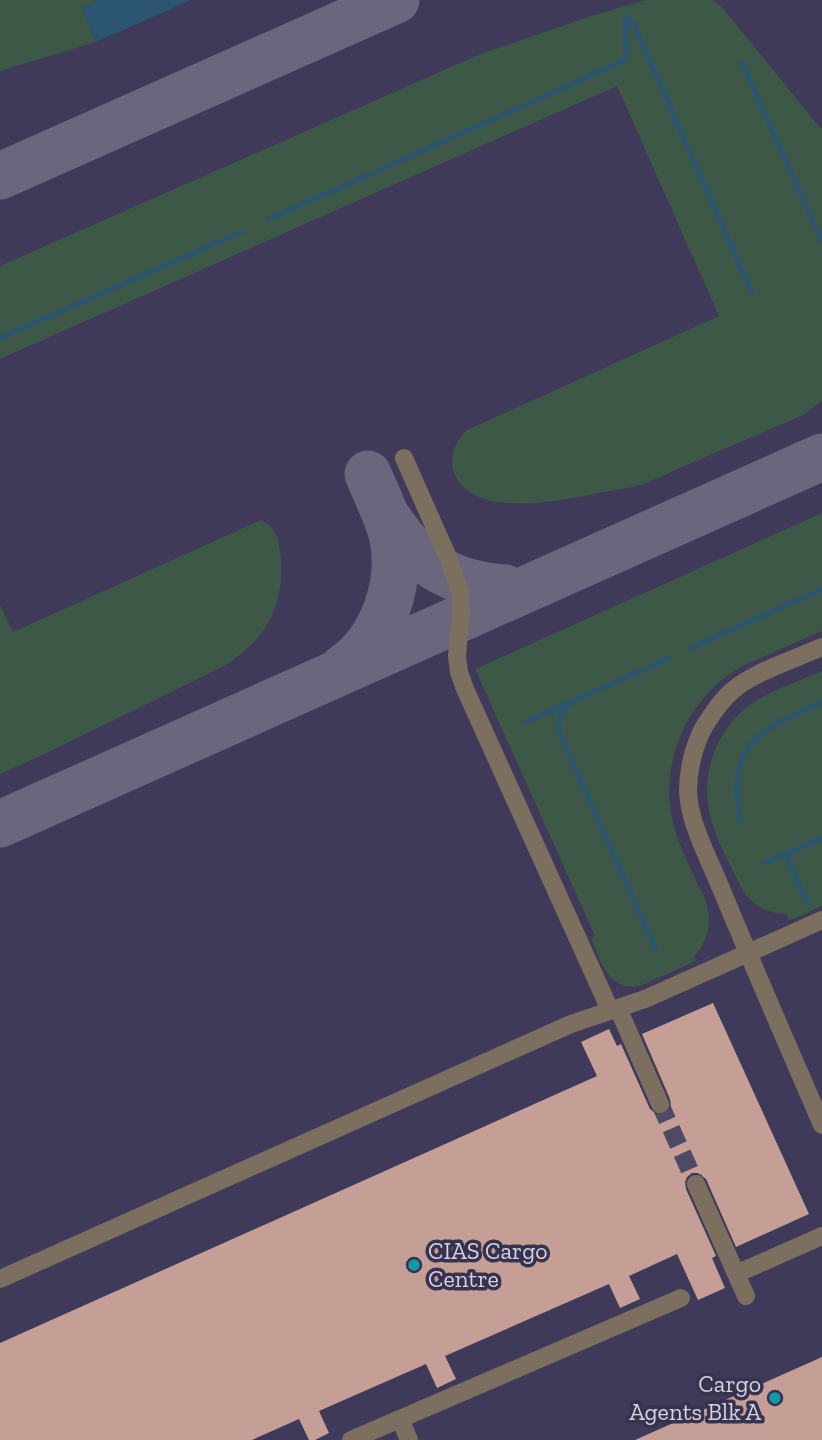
<svg xmlns="http://www.w3.org/2000/svg" width="822" height="1440" viewBox="0 0 822 1440" font-family="'Zilla Slab',serif">
  <style>
    .built { fill: #3f395a }
    .green { fill: #3d5846 }
    .water { fill: #2c5571 }
    .lines { fill: none; stroke-linecap: round; stroke-linejoin: round }
    .stream { stroke: #2c5571; stroke-width: 5 }
    .taxiway { stroke: #6a667e; stroke-width: 47 }
    .building { fill: #c59f96 }
    .minor-tunnel { stroke: #4f4a64; stroke-width: 18; stroke-dasharray: 18 9; stroke-linecap: butt }
    .minor { stroke: #7c6f5f; stroke-width: 18 }
    .culture-dot { fill: #0f9aa8; stroke: #37324d; stroke-width: 2.5 }
    .labels { text-anchor: middle; stroke-width: 7; stroke-linejoin: round; paint-order: stroke }
    .poi-label { font-size: 24px; fill: #d4d2e3; stroke: #37324d; text-anchor: start }
  </style>
  <rect width="100%" height="100%" fill="#37324d"/>
  <path class="built" d="M 0,0 L 822,0 L 822,1440 L 0,1440 Z"/>
  <path class="green" d="M 0,0 L 99,0 L 82,8 L 96,42 L 0,71 Z
    M 645,0 L 712,0 L 722,7 L 822,130 L 822,401 L 803,415 C 767,431 730,446 694,462 C 676,469 658,479 640,485 C 628,488 615,490 603,492 C 564,500 474,521 454,473 C 448,458 456,440 467,430 L 719,316 L 617,86 L 0,359 L 0,266 L 478,55 L 591,16 Z
    M 822,513 L 822,631 C 802,640 783,648 763,657 C 753,661 743,665 734,671 C 684,704 658,768 674,826 C 681,852 695,877 706,901 C 712,922 709,940 694,957 L 696,961 L 640,986 C 607,991 602,963 591,939 L 595,936 L 475,669 Z
    M 261,520 C 264,522 267,523 270,526 C 277,532 278,541 280,550 C 284,578 280,604 265,628 C 256,643 241,654 226,665 L 49,752 L 0,774 L 0,605 L 13,632 Z
    M 822,671 L 822,906 L 793,919 L 788,920 L 787,914 C 767,913 752,906 742,889 C 731,866 715,839 710,815 C 700,773 717,726 754,702 C 775,689 799,681 822,671 Z"/>
  <path class="water" d="M 99,0 L 191,0 L 96,42 L 82,8 Z"/>
  <g class="lines">
    <path class="stream" d="M 626,16 L 634,25 L 752,293
      M 742,63 L 822,241
      M 269,219 L 621,62 L 625,58 L 626,54 L 626,16
      M 0,338 L 241,232
      M 691,648 L 822,589
      M 570,703 C 560,711 556,721 560,734 L 656,950
      M 526,722 L 669,658
      M 741,821 C 724,745 760,729 822,702
      M 786,854 L 807,903
      M 765,863 L 822,838"/>
    <path class="taxiway" d="M 0,176 L 396,0
      M 386,515 C 415,562 449,584 505,588
      M 343,668 C 384,640 403,581 392,534 C 386,513 376,493 368,474
      M 0,824 L 822,457"/>
  </g>
  <path class="building" d="M 713,1003 L 809,1214 L 736,1247 L 706,1179 L 698,1173 L 692,1173 L 687,1177 L 685,1182 L 686,1189 L 716,1256 L 712,1258 L 725,1288 L 698,1300 L 677,1254 L 629,1276 L 640,1299 L 620,1308 L 609,1284 L 445,1356 L 456,1379 L 437,1388 L 426,1364 L 319,1411 L 329,1433 L 315,1440 L 309,1440 L 299,1419 L 252,1440 L 0,1440 L 0,1343 L 597,1076 L 581,1042 L 609,1029 L 617,1046 L 621,1044 L 650,1109 L 658,1115 L 665,1114 L 671,1106 L 670,1099 L 642,1034 Z
    M 822,1357 L 822,1440 L 635,1440 Z"/>
  <g class="lines">
    <path class="minor-tunnel" d="M 660,1104 L 696,1184"/>
    <path class="minor" d="M 404,458 L 447,555 L 460,591 L 461,611 L 457,656 L 459,672 L 465,689 L 610,1010
      M 822,647 C 795,659 753,672 732,691 C 724,698 717,707 711,716 C 696,736 688,766 688,791 C 689,822 708,857 720,886 C 753,966 788,1046 822,1125
      M 618,1008 L 660,1104
      M 696,1184 L 746,1296
      M 736,1274 L 822,1236
      M 0,1279 L 571,1024 L 645,999 L 822,920
      M 400,1419 L 409,1440
      M 351,1440 L 681,1298"/>
  </g>
  <g class="culture-dot">
    <circle cx="414" cy="1265" r="7"/>
    <circle cx="775" cy="1398" r="7"/>
  </g>
  <g class="labels">
    <g class="poi-label">
      <text x="428" y="1259">CIAS Cargo<tspan x="428" dy="28">Centre</tspan></text>
      <text x="761" y="1392" text-anchor="end">Cargo<tspan x="761" dy="28">Agents Blk A</tspan></text>
    </g>
  </g>
</svg>
